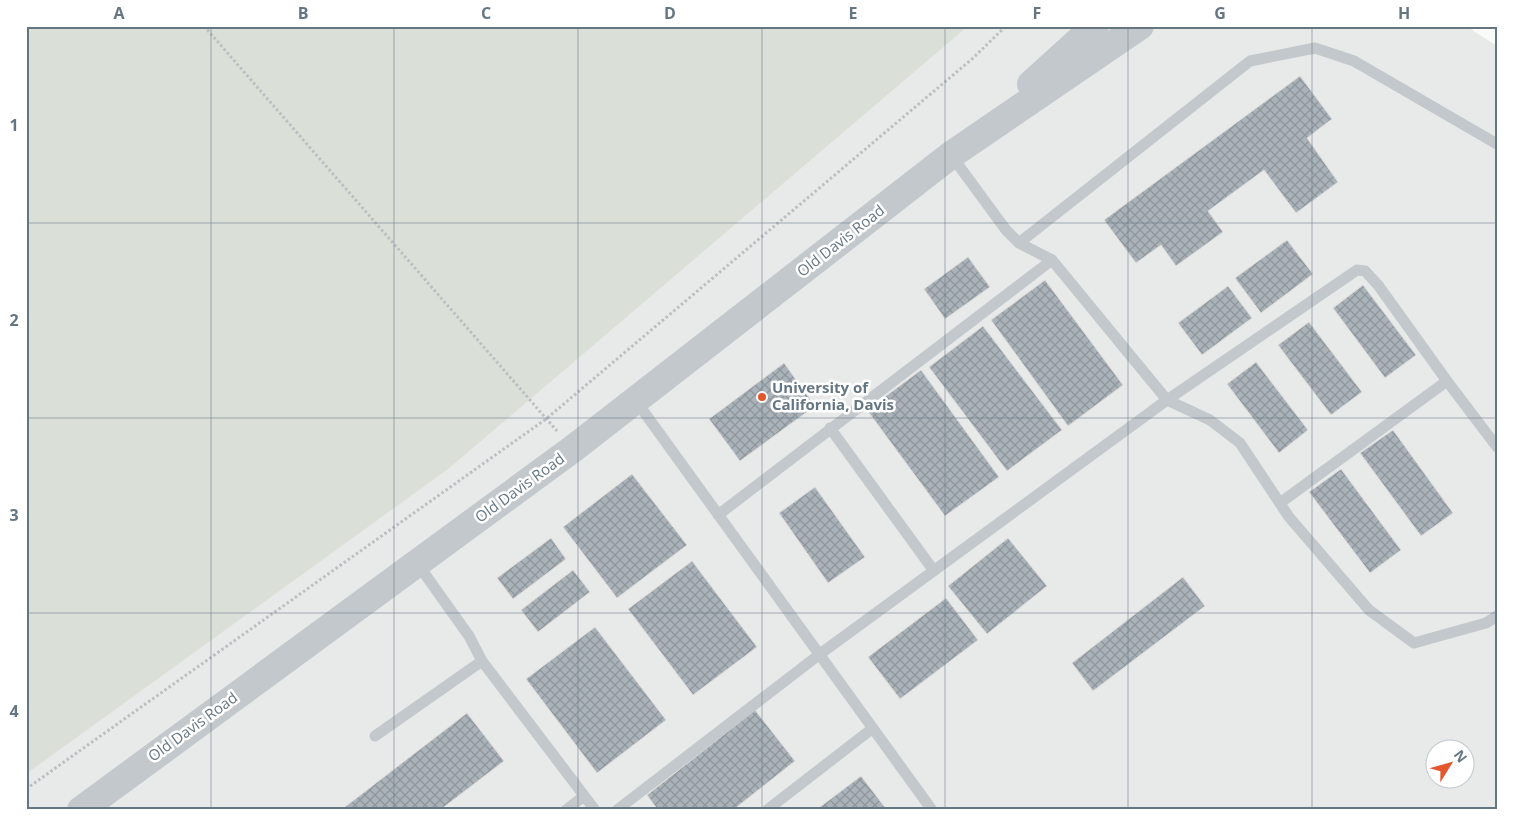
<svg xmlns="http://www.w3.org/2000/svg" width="1523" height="836" viewBox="0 0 1523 836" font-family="'Open Sans',sans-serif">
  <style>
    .built { fill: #e8e9e9; fill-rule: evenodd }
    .green { fill: #dadfd7 }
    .building { fill: url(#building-cross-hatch); stroke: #dcdcda }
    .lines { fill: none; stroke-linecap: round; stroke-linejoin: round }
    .path { stroke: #bbbfc2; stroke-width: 3; stroke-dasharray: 2.5 2.5; stroke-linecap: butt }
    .service { stroke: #c3c8cc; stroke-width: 11 }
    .tertiary { stroke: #c3c8cc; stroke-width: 28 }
    .grid { fill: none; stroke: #657683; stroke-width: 1; stroke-opacity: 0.55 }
    .poi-dot { fill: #e4572e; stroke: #fff; stroke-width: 2 }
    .labels { text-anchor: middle; stroke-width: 5; stroke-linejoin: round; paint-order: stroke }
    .street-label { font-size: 15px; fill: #657683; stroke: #fff }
    .poi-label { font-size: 15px; font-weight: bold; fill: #657683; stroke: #fff; text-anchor: start }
    .neatline { fill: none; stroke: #657683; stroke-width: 2 }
    .grid-label { font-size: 16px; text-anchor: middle; font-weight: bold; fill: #657683 }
  </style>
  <defs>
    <pattern id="building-cross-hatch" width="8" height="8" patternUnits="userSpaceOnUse" patternTransform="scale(1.25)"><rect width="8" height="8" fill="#aab3b9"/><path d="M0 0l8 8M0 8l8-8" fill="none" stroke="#8e969c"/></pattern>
  </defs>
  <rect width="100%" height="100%" fill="#fafaf8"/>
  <path class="built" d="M 26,26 L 1466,26 L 1497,46 L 1497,810 L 26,810 ZM 1436,748 L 1466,748 L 1466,778 L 1436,778 Z"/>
  <path class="green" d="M 26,26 L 968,26 L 448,469 L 26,774 Z"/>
  <path class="building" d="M 1300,76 L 1332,119 L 1307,138 L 1338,182 L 1296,213 L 1264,170 L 1208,211 L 1223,232 L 1176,266 L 1161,245 L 1136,263 L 1104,220 Z
    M 1287,240 L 1313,274 L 1261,313 L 1235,278 Z
    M 968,257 L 990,287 L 945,319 L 924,289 Z
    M 1045,280 L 1123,385 L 1068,426 L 991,320 Z
    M 1363,285 L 1416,355 L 1385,378 L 1333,308 Z
    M 1228,286 L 1252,318 L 1202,355 L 1178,323 Z
    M 1309,322 L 1362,392 L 1331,415 L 1278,345 Z
    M 983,326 L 1062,430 L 1007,471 L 929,367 Z
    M 1256,362 L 1308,430 L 1279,453 L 1227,384 Z
    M 784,363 L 815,406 L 740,461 L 709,419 Z
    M 921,370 L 999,477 L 945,516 L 867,410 Z
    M 1393,430 L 1453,513 L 1421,536 L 1360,453 Z
    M 1341,469 L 1401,550 L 1370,573 L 1309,492 Z
    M 632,474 L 687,545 L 617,598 L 563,527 Z
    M 815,487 L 865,557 L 828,583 L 779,513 Z
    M 551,538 L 566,559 L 513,599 L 497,578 Z
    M 1008,538 L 1047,586 L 987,634 L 948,586 Z
    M 692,561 L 757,647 L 693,695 L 628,609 Z
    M 573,570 L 590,592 L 538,632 L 521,610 Z
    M 1183,577 L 1205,606 L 1093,691 L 1072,663 Z
    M 946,598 L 978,640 L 900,699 L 868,657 Z
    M 595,627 L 666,720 L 597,773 L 526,679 Z
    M 755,710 L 795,761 L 733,810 L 658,810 L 647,795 Z
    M 467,713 L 504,761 L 440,810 L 341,810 Z
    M 861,776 L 887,810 L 816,810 Z"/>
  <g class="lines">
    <path class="path" d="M 204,26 L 557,431
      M 26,789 L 546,419 L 972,59 L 1006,26"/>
    <path class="service" d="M 951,155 L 1006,230 L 1019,243 L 1052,260 L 1167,400 L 1210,420 L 1240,443 L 1289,517 L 1369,610 L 1414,643 L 1486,623 L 1497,616
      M 1019,243 L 1250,61 L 1315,48 L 1354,61 L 1497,144
      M 636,401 L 932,810
      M 830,428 L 934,571
      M 1280,503 L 1447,381
      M 718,515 L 1052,260
      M 417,563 L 469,636 L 482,661 L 595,810
      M 375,736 L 482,661
      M 566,810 L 584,796
      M 617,810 L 820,654 L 1167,400 L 1357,270 L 1365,271 L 1378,285 L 1447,381 L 1497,447
      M 767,810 L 873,728"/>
    <path class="tertiary" d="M 1031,84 L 1095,26
      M 81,810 L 574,448 L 951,155 L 1140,26"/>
  </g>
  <path class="grid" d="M 211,26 L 211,810M 394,26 L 394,810M 578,26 L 578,810M 762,26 L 762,810M 945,26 L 945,810M 1128,26 L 1128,810M 1312,26 L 1312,810M 26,223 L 1497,223M 26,418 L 1497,418M 26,613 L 1497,613"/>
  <circle class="poi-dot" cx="762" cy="397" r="5"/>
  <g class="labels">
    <g class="street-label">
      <text transform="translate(841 241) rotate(-38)" y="5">Old Davis Road</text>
      <text transform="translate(520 488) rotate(-36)" y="5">Old Davis Road</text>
      <text transform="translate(193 727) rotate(-36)" y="5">Old Davis Road</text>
    </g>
    <g class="poi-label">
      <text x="772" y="393">University of<tspan x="772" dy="17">California, Davis</tspan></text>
    </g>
  </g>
  <rect width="1523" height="836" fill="none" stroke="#ffffff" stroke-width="55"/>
  <g transform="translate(1450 764) rotate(53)"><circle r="24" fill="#ffffff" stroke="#c1c8cd"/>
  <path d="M0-4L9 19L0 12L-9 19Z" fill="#e4572e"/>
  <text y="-8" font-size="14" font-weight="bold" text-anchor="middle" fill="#657683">N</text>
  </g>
  <rect x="28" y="28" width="1468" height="780" class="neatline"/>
  <g class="grid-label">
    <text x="119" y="19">A</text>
    <text x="303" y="19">B</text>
    <text x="486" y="19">C</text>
    <text x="670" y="19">D</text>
    <text x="853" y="19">E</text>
    <text x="1037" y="19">F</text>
    <text x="1220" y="19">G</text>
    <text x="1404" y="19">H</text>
    <text x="14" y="131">1</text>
    <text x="14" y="326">2</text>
    <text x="14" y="521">3</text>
    <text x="14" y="717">4</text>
  </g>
</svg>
